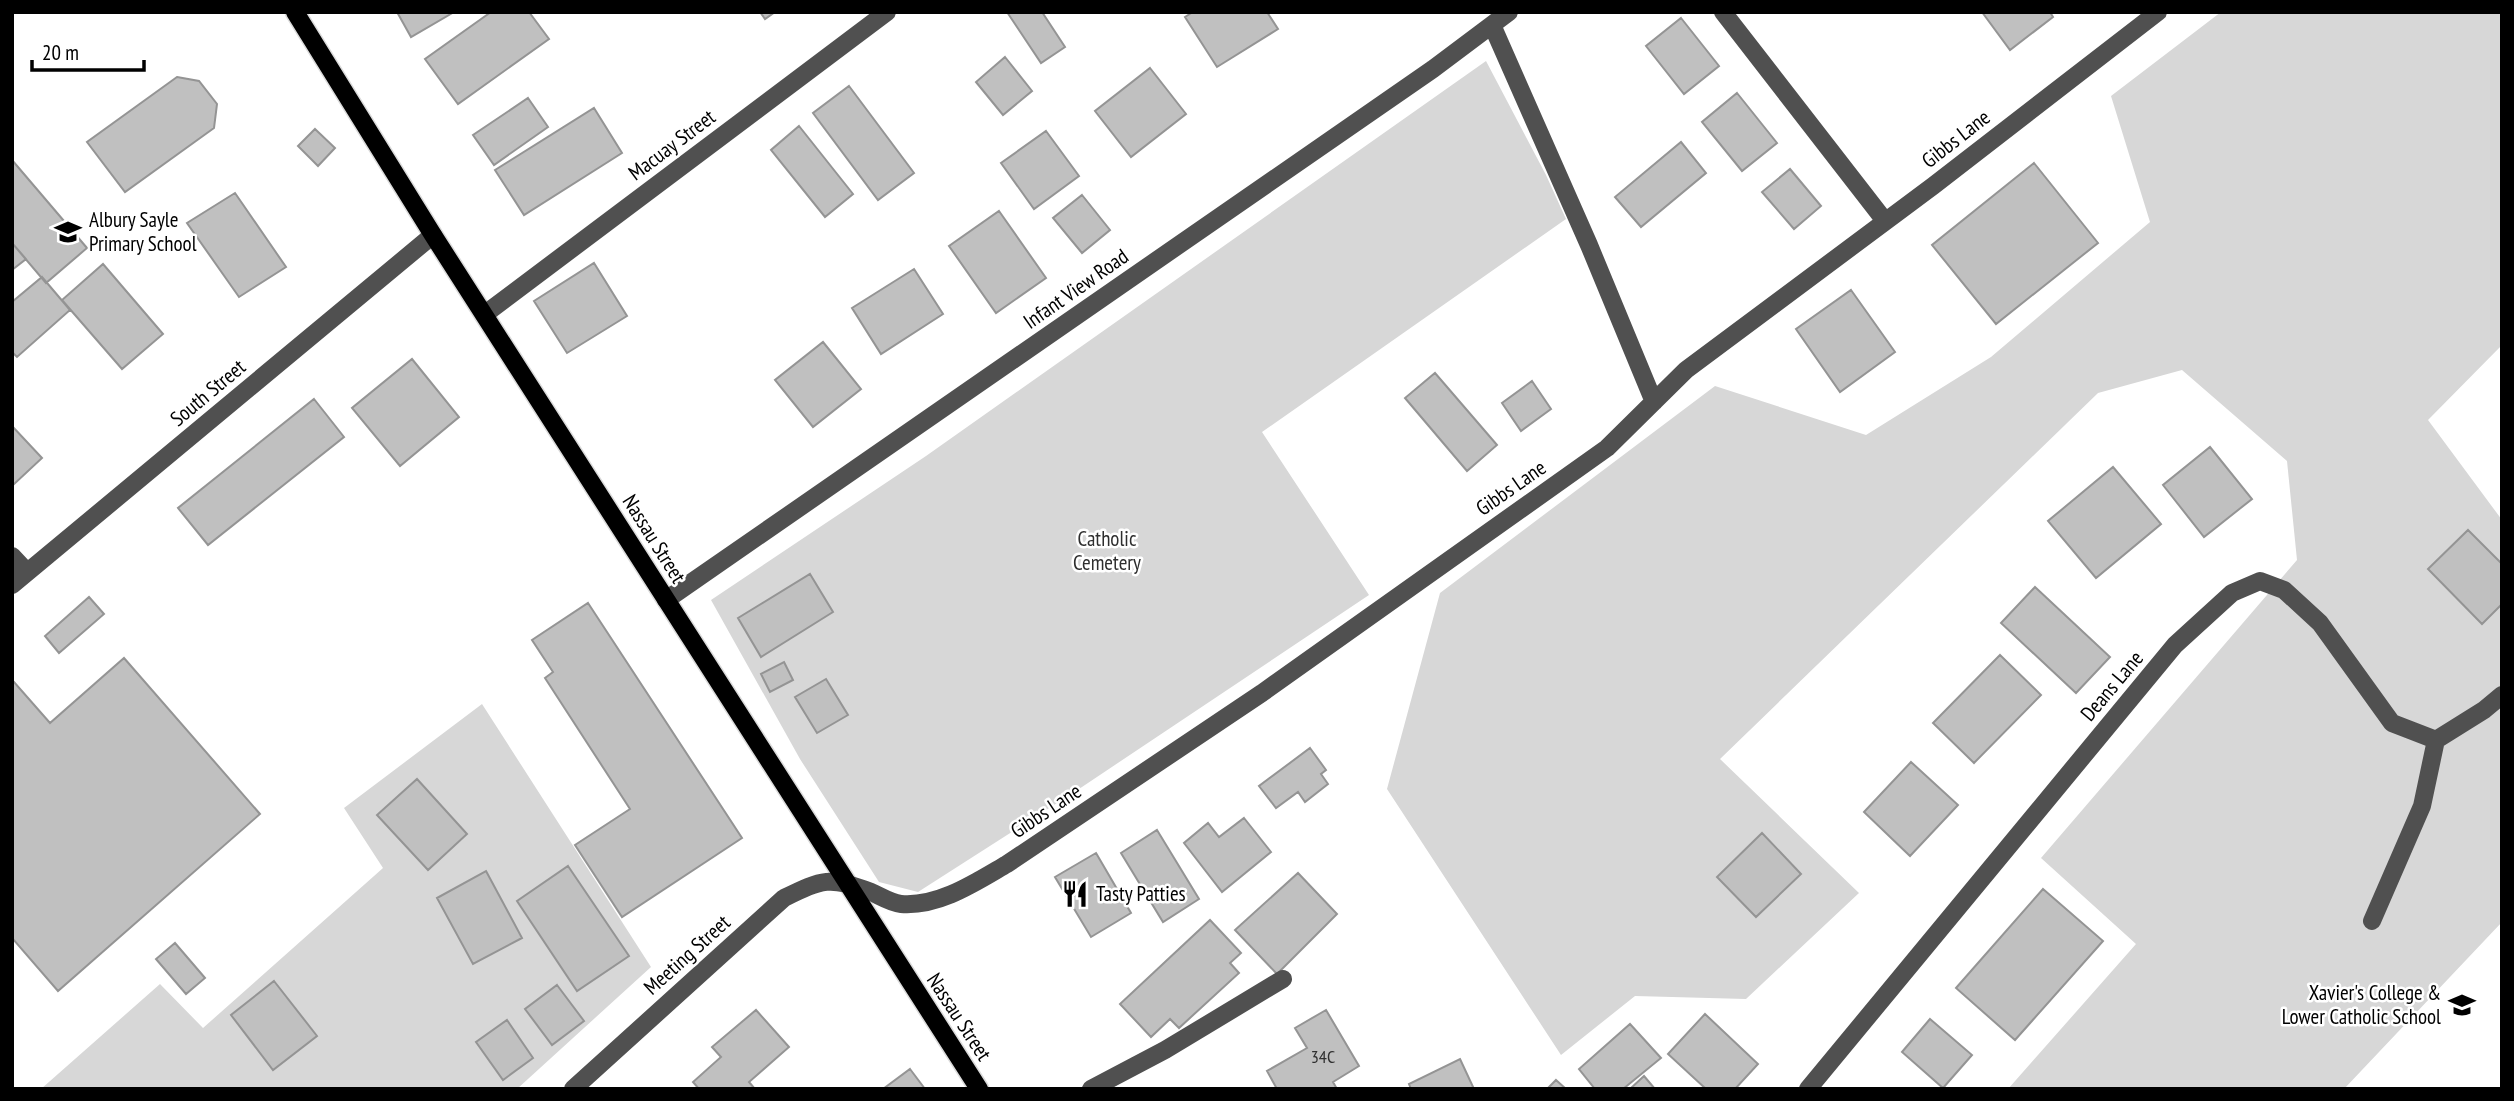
<svg xmlns="http://www.w3.org/2000/svg" width="2514" height="1101" viewBox="0 0 2514 1101" font-family="'PT Sans Narrow',sans-serif">
  <style>
    .green { fill: #d7d7d7 }
    .building { fill: #c0c0c0; stroke: #949494; stroke-width: 2 }
    .lines { fill: none; stroke-linecap: round; stroke-linejoin: round }
    .major-casing { stroke: #dbdbdb; stroke-width: 21 }
    .minor { stroke: #505050; stroke-width: 18 }
    .major { stroke: #000; stroke-width: 18 }
    .labels { text-anchor: middle; stroke-width: 5; stroke-linejoin: round; paint-order: stroke }
    .number-label { font-size: 18px; fill: #303030 }
    .street-label { font-size: 21px; fill: #000; stroke: #fff }
    .poi-label { font-size: 21px; fill: #000; stroke: #fff; text-anchor: start }
    .park-label { font-size: 21px; fill: #2e2e2e; stroke: #fff }
  </style>
  <rect width="100%" height="100%" fill="#fff"/>
  <path class="green" d="M 2221,12 L 2502,12 L 2502,345 L 2428,420 L 2502,520 L 2502,922 L 2344,1089 L 2008,1089 L 2136,944 L 2041,858 L 2297,560 L 2287,461 L 2182,370 L 2098,393 L 1720,759 L 1859,893 L 1746,999 L 1635,996 L 1561,1055 L 1387,789 L 1440,593 L 1715,386 L 1866,435 L 1991,357 L 2150,222 L 2111,96 Z
    M 1486,61 L 1546,175 L 1566,219 L 1262,432 L 1369,595 L 1079,789 L 918,892 L 879,882 L 800,759 L 711,600 L 926,456 Z
    M 482,704 L 651,967 L 517,1089 L 41,1089 L 160,984 L 203,1028 L 383,868 L 344,808 Z"/>
  <path class="building" d="M 397,12 L 454,12 L 411,37 Z
    M 491,12 L 529,12 L 549,39 L 458,104 L 425,59 Z
    M 760,12 L 775,12 L 765,19 Z
    M 1007,12 L 1042,12 L 1065,47 L 1041,63 Z
    M 1193,12 L 1267,12 L 1278,29 L 1217,67 L 1185,17 Z
    M 1982,12 L 2050,12 L 2053,17 L 2010,50 Z
    M 1681,18 L 1719,66 L 1684,94 L 1646,46 Z
    M 1005,57 L 1032,91 L 1003,115 L 976,82 Z
    M 1150,68 L 1186,114 L 1131,157 L 1095,111 Z
    M 177,77 L 199,81 L 217,104 L 214,128 L 125,192 L 87,142 Z
    M 849,86 L 914,173 L 878,200 L 813,113 Z
    M 1737,93 L 1777,143 L 1742,171 L 1702,122 Z
    M 528,98 L 548,127 L 494,165 L 473,135 Z
    M 594,108 L 622,153 L 524,215 L 495,170 Z
    M 799,126 L 853,194 L 825,217 L 771,150 Z
    M 315,129 L 335,148 L 318,166 L 298,146 Z
    M 1046,131 L 1079,176 L 1034,209 L 1001,163 Z
    M 1681,142 L 1706,173 L 1641,227 L 1615,197 Z
    M 12,160 L 87,248 L 46,283 L 12,243 Z
    M 2034,163 L 2098,243 L 1996,324 L 1932,245 Z
    M 1790,169 L 1821,206 L 1794,229 L 1762,192 Z
    M 235,193 L 286,267 L 239,297 L 187,223 Z
    M 1082,195 L 1110,230 L 1082,253 L 1053,218 Z
    M 999,211 L 1046,278 L 996,313 L 949,246 Z
    M 12,243 L 26,259 L 12,270 Z
    M 594,263 L 627,316 L 567,353 L 534,301 Z
    M 103,264 L 163,334 L 122,369 L 62,300 Z
    M 914,269 L 943,314 L 881,354 L 852,308 Z
    M 42,277 L 70,310 L 17,357 L 12,352 L 12,302 Z
    M 1851,290 L 1895,352 L 1840,392 L 1796,329 Z
    M 823,342 L 861,389 L 813,427 L 775,380 Z
    M 412,359 L 459,417 L 400,466 L 352,408 Z
    M 1435,373 L 1497,445 L 1467,471 L 1405,398 Z
    M 1532,381 L 1551,409 L 1521,431 L 1502,403 Z
    M 314,399 L 344,437 L 208,545 L 178,508 Z
    M 12,426 L 42,458 L 12,486 Z
    M 2210,447 L 2252,499 L 2204,537 L 2163,485 Z
    M 2113,467 L 2161,524 L 2096,578 L 2048,521 Z
    M 2468,530 L 2502,564 L 2502,604 L 2482,624 L 2428,569 Z
    M 810,574 L 833,612 L 761,657 L 738,618 Z
    M 2035,587 L 2110,657 L 2076,693 L 2001,623 Z
    M 89,597 L 104,614 L 59,653 L 45,636 Z
    M 588,603 L 742,838 L 622,917 L 575,845 L 630,809 L 545,678 L 553,672 L 532,640 Z
    M 2000,655 L 2041,695 L 1974,763 L 1933,723 Z
    M 124,658 L 260,814 L 58,991 L 12,938 L 12,683 L 14,682 L 50,723 Z
    M 784,662 L 793,680 L 770,692 L 761,674 Z
    M 826,679 L 848,715 L 817,733 L 795,697 Z
    M 1310,748 L 1326,770 L 1321,774 L 1328,784 L 1305,802 L 1298,792 L 1276,808 L 1259,786 Z
    M 1911,762 L 1958,805 L 1910,856 L 1864,812 Z
    M 417,779 L 467,834 L 428,870 L 377,815 Z
    M 1244,818 L 1271,852 L 1222,892 L 1184,843 L 1208,823 L 1219,837 Z
    M 1157,830 L 1199,899 L 1163,922 L 1121,853 Z
    M 1762,833 L 1801,874 L 1756,917 L 1717,877 Z
    M 1096,853 L 1131,913 L 1091,937 L 1055,877 Z
    M 568,866 L 629,956 L 577,991 L 517,901 Z
    M 486,871 L 522,938 L 473,964 L 437,898 Z
    M 1298,873 L 1337,914 L 1277,974 L 1235,930 Z
    M 2043,889 L 2103,941 L 2015,1040 L 1956,988 Z
    M 1210,920 L 1241,953 L 1230,963 L 1239,973 L 1179,1028 L 1170,1019 L 1151,1037 L 1120,1004 Z
    M 175,943 L 205,978 L 186,994 L 156,959 Z
    M 274,981 L 317,1036 L 273,1070 L 231,1015 Z
    M 557,985 L 584,1021 L 552,1045 L 525,1009 Z
    M 756,1010 L 789,1047 L 749,1082 L 755,1089 L 699,1089 L 693,1082 L 721,1057 L 712,1047 Z
    M 1326,1010 L 1359,1066 L 1333,1082 L 1337,1089 L 1277,1089 L 1267,1071 L 1307,1048 L 1295,1028 Z
    M 1705,1014 L 1758,1064 L 1735,1089 L 1706,1089 L 1668,1054 Z
    M 1930,1019 L 1972,1055 L 1943,1088 L 1902,1052 Z
    M 507,1020 L 533,1058 L 503,1080 L 476,1042 Z
    M 1630,1024 L 1661,1058 L 1623,1089 L 1595,1089 L 1579,1069 Z
    M 1460,1059 L 1474,1089 L 1411,1089 L 1409,1084 Z
    M 910,1069 L 925,1089 L 883,1089 Z
    M 1644,1076 L 1655,1089 L 1630,1089 Z
    M 1556,1080 L 1566,1089 L 1547,1089 Z"/>
  <g class="lines">
    <defs>
      <path id="major" d="M 295,12 L 433,235 L 979,1089"/>
    </defs>
    <use href="#major" class="major-casing"/>
    <path class="minor" d="M 1723,12 L 1885,221
      M 1492,25 L 1589,245 L 1654,402
      M 485,314 L 887,12
      M 12,556 L 27,572
      M 12,585 L 433,235
      M 666,600 L 1433,69 L 1509,12
      M 2372,921 L 2422,806 L 2436,740
      M 573,1089 L 784,898 C 823,879 829,876 871,892 C 880,896 891,903 901,904 C 939,907 976,882 1007,864 L 1262,693 L 1607,448 L 1686,370 L 1933,186 L 2158,12
      M 1091,1089 L 1165,1050 L 1283,979
      M 1808,1089 L 2175,645 L 2232,593 L 2260,581 L 2284,590 L 2320,623 L 2392,723 L 2436,740 L 2484,710 L 2502,695"/>
    <use href="#major" class="major"/>
  </g>
  <defs>
    <symbol id="school-bare" viewBox="-9 -9 18 18"><path d="M0-5L7-2L0 1L-7-2ZM-4 1L0 2.5L4 1V4Q0 6-4 4Z" fill="#000" stroke="#fff" stroke-width="2.5" paint-order="stroke"/></symbol>
    <symbol id="restaurant-bare" viewBox="-9 -9 18 18"><path d="M-5-6h1v4h1v-4h1v4h1v-4h1v5L-1.5 .5V6h-2V.5L-5-1ZM5-6V6H3V1.5H1.5Q1.5-4 5-6Z" fill="#000" stroke="#fff" stroke-width="2.5" paint-order="stroke"/></symbol>
  </defs>
  <g fill-rule="evenodd">
    <use href="#school-bare" x="49" y="213" width="38" height="38"/>
    <use href="#restaurant-bare" x="1056" y="875" width="38" height="38"/>
    <use href="#school-bare" x="2443" y="986" width="38" height="38"/>
  </g>
  <g class="labels">
    <g class="number-label">
      <text x="1323" y="1063">34C</text>
    </g>
    <g class="street-label">
      <text transform="translate(1956 139) rotate(-38)" y="7">Gibbs Lane</text>
      <text transform="translate(672 145) rotate(-37)" y="7">Macuay Street</text>
      <text transform="translate(1076 289) rotate(-35)" y="7">Infant View Road</text>
      <text transform="translate(208 393) rotate(-40)" y="7">South Street</text>
      <text transform="translate(1511 488) rotate(-35)" y="7">Gibbs Lane</text>
      <text transform="translate(654 539) rotate(58)" y="7">Nassau Street</text>
      <text transform="translate(2112 686) rotate(-50)" y="7">Deans Lane</text>
      <text transform="translate(1046 811) rotate(-34)" y="7">Gibbs Lane</text>
      <text transform="translate(687 955) rotate(-42)" y="7">Meeting Street</text>
      <text transform="translate(959 1017) rotate(57)" y="7">Nassau Street</text>
    </g>
    <g class="poi-label">
      <text x="89" y="227">Albury Sayle<tspan x="89" dy="24">Primary School</tspan></text>
      <text x="1096" y="901">Tasty Patties</text>
      <text x="2441" y="1000" text-anchor="end">Xavier's College &amp;<tspan x="2441" dy="24">Lower Catholic School</tspan></text>
    </g>
    <g class="park-label">
      <text x="1107" y="546">Catholic<tspan x="1107" dy="24">Cemetery</tspan></text>
    </g>
  </g>
  <rect width="2514" height="1101" fill="none" stroke="#000000" stroke-width="28"/>
  <path d="M32 60v10h112v-10" fill="none" stroke="#000000" stroke-width="3.5"/>
  <text x="42" y="60" font-size="21" fill="#000000" stroke="#ffffff" stroke-width="5" paint-order="stroke">20 m</text>
</svg>
